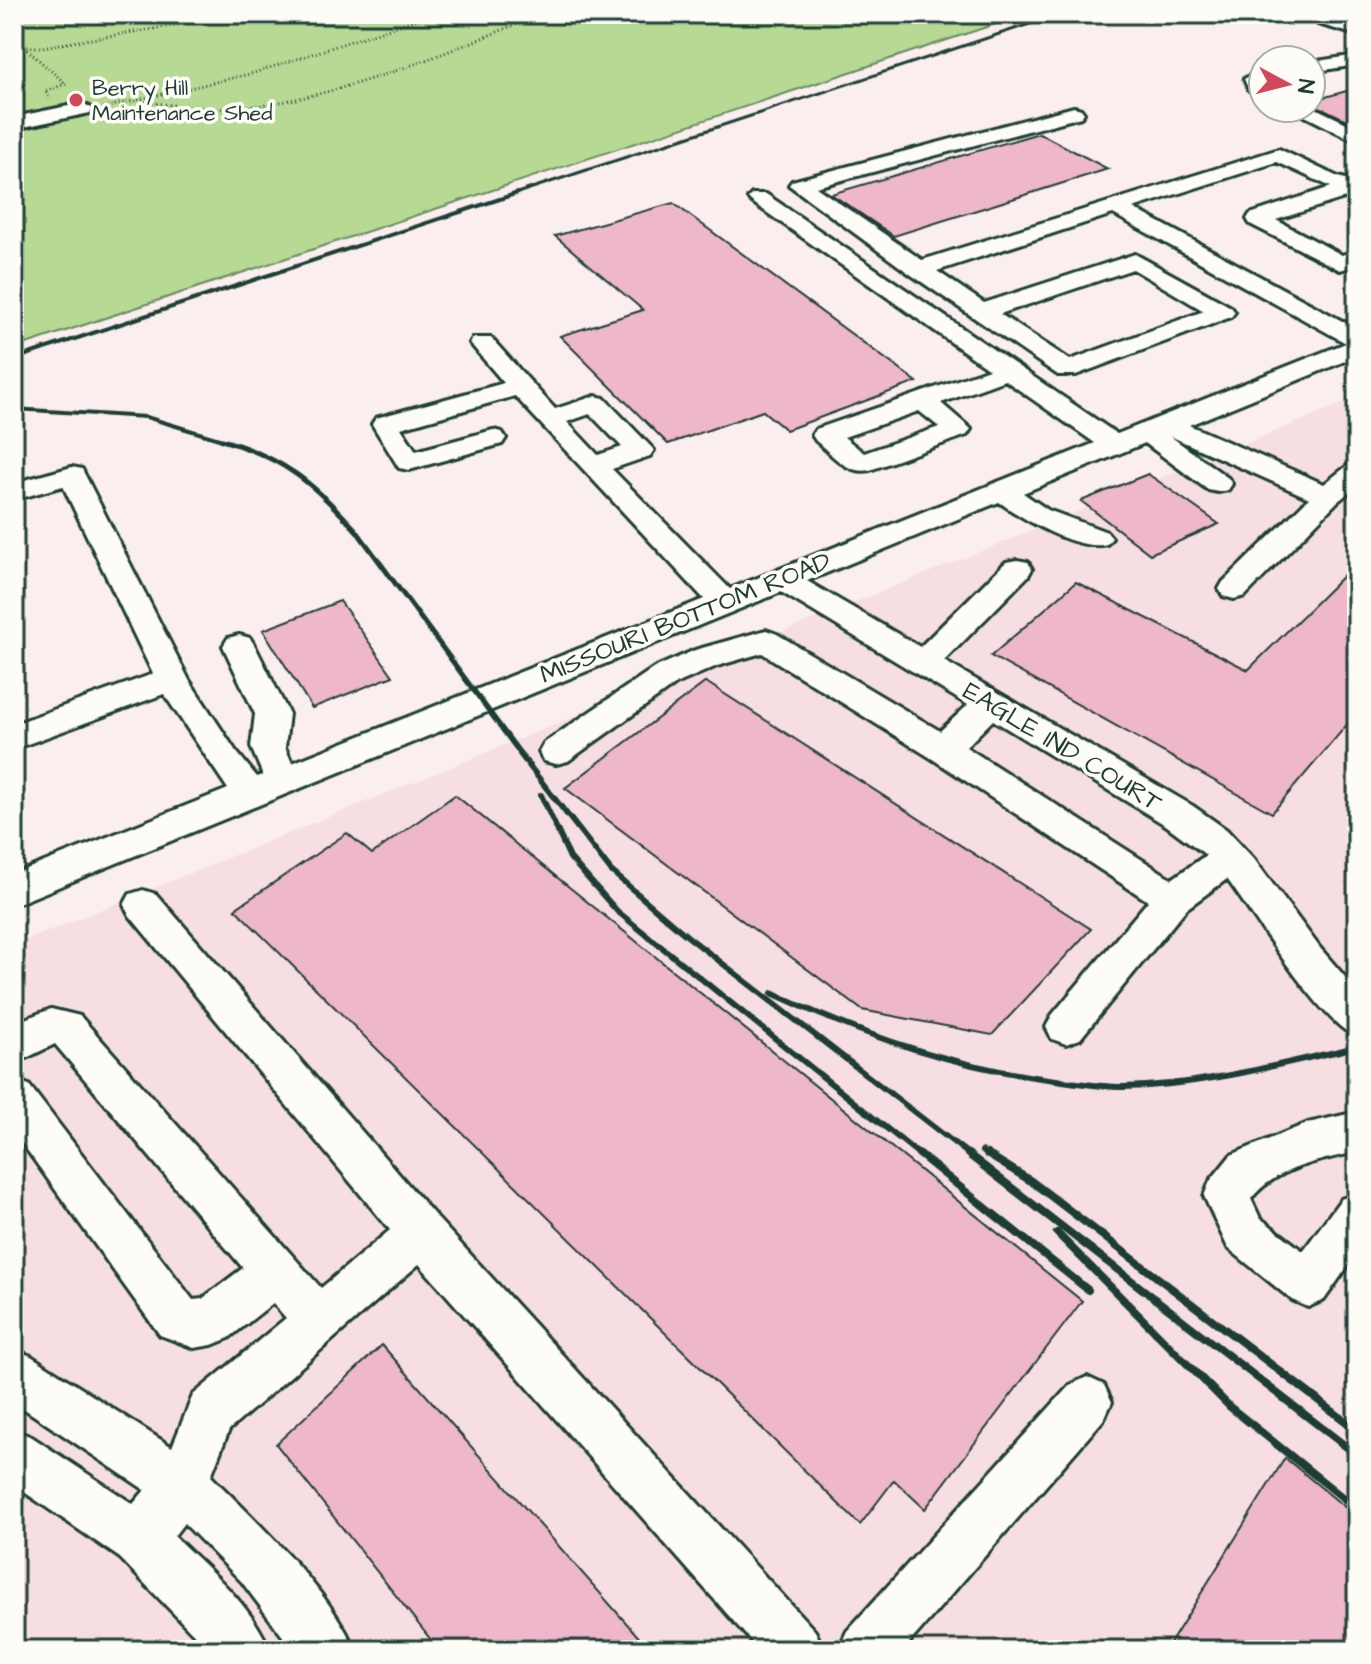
<svg xmlns="http://www.w3.org/2000/svg" width="1371" height="1664" viewBox="0 0 1371 1664" font-family="'Architects Daughter',sans-serif">
  <style>
    .built { fill: #f7dee3 }
    .green { fill: #b6d994; stroke: #6a8b64; stroke-width: 2 }
    .building { fill: #efb7ca; stroke: #1f3d34; stroke-width: 2 }
    .lines { fill: none; stroke-linecap: round; stroke-linejoin: round }
    .minor-casing { stroke: #1f3d34; stroke-width: 6 }
    .path { stroke: #1f3d34; stroke-width: 3; stroke-dasharray: 1 3; stroke-linecap: butt }
    .minor { fill: #fdfcf7; fill-rule: evenodd }
    .rail-far4 { stroke: #1f3d34; stroke-width: 3 }
    .rail-far3 { stroke: #1f3d34; stroke-width: 4 }
    .rail-far2 { stroke: #1f3d34; stroke-width: 5 }
    .rail-far1 { stroke: #1f3d34; stroke-width: 6 }
    .rail { stroke: #1f3d34; stroke-width: 8 }
    .poi-dot { fill: #d1495b; stroke: #fdfcf7; stroke-width: 3 }
    .labels { text-anchor: middle; stroke-width: 7; stroke-linejoin: round; paint-order: stroke }
    .far-poi-label { font-size: 22px; fill: #1f3d34; stroke: #fdfcf7; text-anchor: start }
    .street-label { font-size: 26px; fill: #1f3d34; stroke: #fdfcf7 }
  </style>
  <rect width="100%" height="100%" fill="#faeeee"/>
  <filter id="ink" filterUnits="userSpaceOnUse"><feTurbulence type="fractalNoise" baseFrequency=".0125" numOctaves="2"/><feDisplacementMap in="SourceGraphic" scale="16" xChannelSelector="R" yChannelSelector="G"/><feConvolveMatrix kernelMatrix="1 2 1 2 8 2 1 2 1" color-interpolation-filters="sRGB"/></filter>
  <g filter="url(#ink)">
    <path class="built" d="M 1357,398 L 1357,1650 L 14,1650 L 14,945 Z"/>
    <path class="green" d="M 14,14 L 1026,14 L 14,348 Z"/>
    <path class="building" d="M 1357,88 L 1357,125 L 1311,103 L 1311,101 Z
      M 1039,133 L 1108,169 L 894,236 L 831,194 Z
      M 673,203 L 917,382 L 786,430 L 763,411 L 668,444 L 560,336 L 643,310 L 555,236 Z
      M 1148,474 L 1219,524 L 1150,554 L 1081,501 Z
      M 1357,562 L 1357,713 L 1272,813 L 991,656 L 1076,582 L 1248,670 Z
      M 340,601 L 393,676 L 312,708 L 263,630 Z
      M 706,682 L 1091,929 L 992,1035 L 862,1010 L 565,788 Z
      M 455,795 L 1082,1301 L 925,1509 L 894,1480 L 860,1525 L 235,909 L 347,833 L 372,854 Z
      M 382,1345 L 650,1650 L 439,1650 L 276,1444 Z
      M 1285,1458 L 1357,1517 L 1357,1650 L 1166,1650 Z"/>
    <g class="lines">
      <defs>
        <path id="minor" d="M 1324,15 L 1357,24 L 1357,35 L 1318,24 L 1315,20 Z
          M 1357,55 L 1357,65 L 1311,72 L 1311,62 Z
          M 1263,69 L 1263,96 L 1249,90 L 1244,79 Z
          M 83,103 L 93,109 L 90,113 L 14,129 L 14,117 Z
          M 1311,106 L 1357,128 L 1357,142 L 1289,108 Z
          M 1074,107 L 1081,109 L 1084,113 L 1081,117 L 816,187 L 922,260 L 1279,149 L 1338,177 L 1357,182 L 1357,194 L 1276,220 L 1342,255 L 1357,250 L 1357,265 L 1340,270 L 1250,224 L 1247,219 L 1250,214 L 1331,187 L 1277,162 L 1133,208 L 1357,329 L 1357,356 L 1189,425 L 1324,484 L 1347,466 L 1357,464 L 1357,486 L 1337,502 L 1245,596 L 1234,599 L 1223,596 L 1219,589 L 1223,582 L 1309,498 L 1170,436 L 1228,478 L 1232,484 L 1228,490 L 1218,492 L 1208,490 L 1145,443 L 1023,493 L 1048,510 L 1107,532 L 1112,538 L 1107,544 C 1078,552 1023,519 999,502 L 807,581 L 920,647 L 1006,562 L 1017,560 L 1028,562 L 1032,569 L 1028,576 L 944,661 L 1193,806 L 1227,830 L 1254,859 L 1320,948 L 1357,991 L 1357,1037 C 1322,1025 1253,914 1227,879 L 1186,909 L 1080,1039 L 1066,1044 L 1052,1039 L 1046,1027 L 1052,1015 L 1148,901 L 931,758 L 762,653 L 717,666 L 676,684 L 568,761 L 556,764 L 544,761 L 539,752 L 544,743 L 654,668 L 695,650 L 766,630 L 777,634 L 940,731 L 968,705 L 781,592 L 14,905 L 14,874 L 228,789 L 164,694 L 14,749 L 14,724 L 153,674 L 63,486 L 14,500 L 14,483 L 72,467 L 82,469 L 189,680 L 235,750 L 257,777 L 263,775 L 251,747 L 255,714 L 223,646 L 228,638 L 239,635 L 250,638 L 255,646 L 289,714 L 285,747 L 292,763 L 704,599 L 515,396 L 401,428 L 416,451 L 493,430 L 502,432 L 506,438 L 502,444 L 409,470 L 399,468 L 372,424 L 376,418 L 504,383 L 470,343 L 473,338 L 491,338 L 555,409 L 595,396 L 604,398 L 654,450 L 650,456 L 612,469 L 730,589 L 1095,443 L 1005,380 L 941,403 L 971,429 L 967,435 L 870,470 C 847,475 832,454 816,441 L 812,435 L 816,429 L 989,369 L 752,202 L 748,198 L 752,194 L 766,194 L 1117,434 L 1346,343 L 1113,214 L 937,271 L 984,303 L 1135,254 L 1231,307 L 1235,312 L 1231,317 L 1076,375 L 1058,375 L 910,274 L 789,185 L 792,181 ZM 1133,269 L 1204,311 L 1070,360 L 1000,314 ZM 919,411 L 939,427 L 864,453 L 844,437 ZM 590,414 L 622,447 L 598,455 L 567,422 ZM 993,720 L 1167,826 L 1206,855 L 1172,879 L 966,747 Z
          M 143,890 L 156,894 L 437,1218 L 815,1631 L 824,1650 L 759,1650 L 419,1264 L 229,1430 L 211,1476 C 258,1523 329,1589 355,1650 L 293,1650 L 242,1582 L 184,1523 L 174,1536 C 210,1571 250,1603 270,1650 L 209,1650 L 120,1558 L 14,1485 L 14,1430 L 32,1437 L 133,1504 L 145,1490 L 14,1402 L 14,1349 L 31,1356 L 172,1447 L 193,1395 L 286,1318 L 273,1303 L 229,1338 L 212,1345 L 194,1348 L 160,1335 L 14,1132 L 14,1079 L 29,1085 L 193,1300 L 202,1299 L 243,1268 L 55,1044 L 14,1064 L 14,1023 L 51,1009 L 80,1016 L 321,1288 L 390,1230 L 130,916 L 124,905 L 130,894 Z
          M 1357,1112 L 1357,1152 C 1320,1160 1275,1168 1251,1199 L 1260,1218 L 1303,1251 L 1341,1199 L 1357,1193 L 1357,1253 L 1324,1300 L 1308,1307 L 1292,1300 L 1228,1248 L 1204,1196 L 1210,1181 L 1231,1155 L 1308,1123 Z
          M 1087,1377 L 1104,1385 L 1112,1402 L 1104,1419 L 903,1650 L 838,1650 L 847,1631 L 1070,1385 Z"/>
      </defs>
      <use href="#minor" class="minor-casing"/>
      <path class="path" d="M 14,39 L 24,47 L 42,47 L 244,14
        M 24,47 L 66,84 L 45,91 L 51,99
        M 141,102 C 172,104 208,111 239,108 C 345,97 444,53 542,14
        M 103,108 L 254,73 L 433,14"/>
      <use href="#minor" class="minor"/>
      <path class="rail-far4" d="M 511,195 L 1060,14"/>
      <path class="rail-far3" d="M 14,359 L 518,193
        M 14,409 L 146,417 L 229,442"/>
      <path class="rail-far2" d="M 222,440 C 284,458 313,483 356,530 L 522,756"/>
      <path class="rail-far1" d="M 520,754 L 611,871 L 687,936 L 971,1156
        M 541,795 L 570,858 L 617,911 L 921,1156
        M 772,993 C 863,1036 956,1068 1056,1080 C 1078,1083 1101,1087 1123,1087 C 1202,1086 1280,1064 1357,1047
        M 982,1151 L 990,1156"/>
      <path class="rail" d="M 919,1154 L 1088,1290
        M 968,1154 L 1357,1455
        M 987,1154 L 1031,1181 L 1357,1430
        M 1057,1233 L 1230,1407 L 1357,1509"/>
    </g>
  </g>
  <circle class="poi-dot" cx="76" cy="100" r="8"/>
  <g class="labels">
    <g class="far-poi-label">
      <text x="92" y="95">Berry Hill<tspan x="92" dy="25">Maintenance Shed</tspan></text>
    </g>
    <g class="street-label">
      <text transform="translate(685 617) rotate(-22)" y="9">MISSOURI BOTTOM ROAD</text>
      <text transform="translate(1063 746) rotate(31)" y="9">EAGLE IND COURT</text>
    </g>
  </g>
  <rect width="1371" height="1664" fill="none" stroke="#fdfcf7" stroke-width="48"/>
  <rect x="24" y="24" width="1323" height="1616" fill="none" stroke="#1f3d34" stroke-width="3" filter="url(#ink)"/>
  <g transform="translate(1287 84) rotate(97)"><circle r="38" fill="#fdfcf7" stroke="#a4b0a9" stroke-width="2"/>
  <path d="M0-6L14 30L0 20L-14 30Z" fill="#d1495b"/>
  <text y="-12" font-size="22" font-weight="bold" text-anchor="middle" fill="#1f3d34">N</text>
  </g>
</svg>
